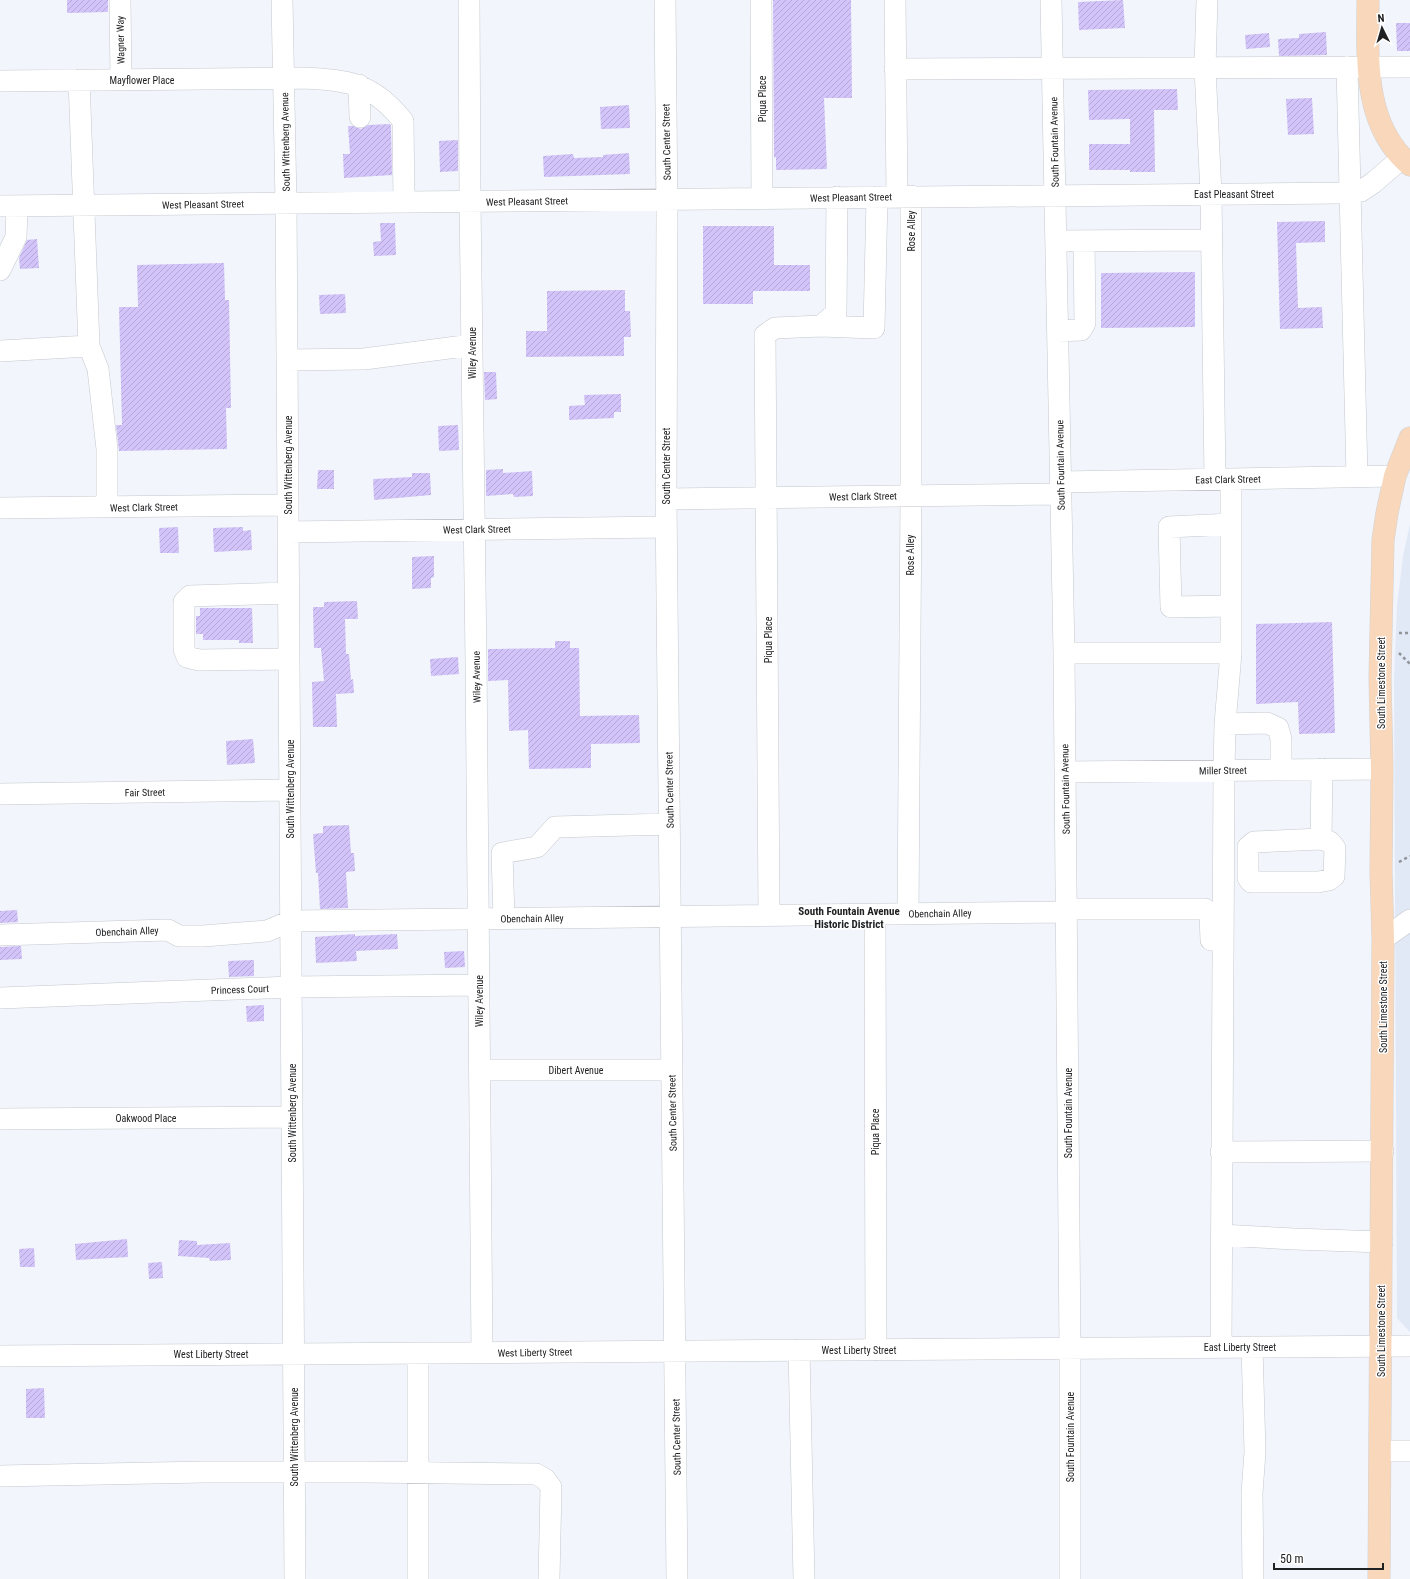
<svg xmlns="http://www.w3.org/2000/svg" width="1410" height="1579" viewBox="0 0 1410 1579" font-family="'Roboto Condensed',sans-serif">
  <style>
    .built { fill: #e2e9f6 }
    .building { fill: url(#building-hatch) }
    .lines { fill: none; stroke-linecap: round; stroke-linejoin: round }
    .minor-casing { stroke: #c4c8cd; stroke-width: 22 }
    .major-casing { stroke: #d2d3d3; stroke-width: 23 }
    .path { stroke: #919498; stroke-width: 2.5; stroke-dasharray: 3 3; stroke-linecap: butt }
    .minor { stroke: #fff; stroke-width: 21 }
    .major { stroke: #f8d7bb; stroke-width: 22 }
    .labels { text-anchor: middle; stroke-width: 3; stroke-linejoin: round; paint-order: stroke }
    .street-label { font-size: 10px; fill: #202123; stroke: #fff }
    .neighbourhood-label { font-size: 11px; font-weight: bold; fill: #202123; stroke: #fff }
  </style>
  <defs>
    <pattern id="building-hatch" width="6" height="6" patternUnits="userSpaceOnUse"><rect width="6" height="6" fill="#d2c3f9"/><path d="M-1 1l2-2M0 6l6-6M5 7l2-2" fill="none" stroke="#b4a7d5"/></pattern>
  </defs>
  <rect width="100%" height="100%" fill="#f2f5fb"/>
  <path class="built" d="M 1410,524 L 1410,1332 L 1397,1318 L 1394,679 L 1397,605 L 1403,556 Z"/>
  <path class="building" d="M 67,0 L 108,0 L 108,12 L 67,13 Z
    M 773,0 L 851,0 L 852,98 L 824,98 L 827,169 L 776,170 L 776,157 L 774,158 Z
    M 1123,0 L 1125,28 L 1079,30 L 1078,2 Z
    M 1396,23 L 1410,23 L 1410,51 L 1397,51 Z
    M 1326,32 L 1327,55 L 1279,56 L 1278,39 L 1299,38 L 1299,34 Z
    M 1269,33 L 1270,47 L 1246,49 L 1245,35 Z
    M 1177,89 L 1178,110 L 1154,110 L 1155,172 L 1130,172 L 1130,170 L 1089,170 L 1089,144 L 1130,144 L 1130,119 L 1089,120 L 1088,90 Z
    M 1312,98 L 1314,134 L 1288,135 L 1286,99 Z
    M 629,105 L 630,128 L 601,129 L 600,107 Z
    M 390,124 L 391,126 L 392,175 L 344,178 L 343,154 L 350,154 L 348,126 L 353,126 L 361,129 L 368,125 Z
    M 458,140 L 458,171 L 440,172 L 439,141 Z
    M 629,153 L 630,174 L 544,177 L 543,156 L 573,154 L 574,158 L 603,157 L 603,155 Z
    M 1325,221 L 1325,242 L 1296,243 L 1298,308 L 1322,307 L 1323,328 L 1280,329 L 1277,222 Z
    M 380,223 L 395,223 L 396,255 L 374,256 L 373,242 L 381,241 Z
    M 703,226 L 774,226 L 774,265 L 810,265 L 810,291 L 753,291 L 753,304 L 703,304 Z
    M 37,239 L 39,268 L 20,269 L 19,258 L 27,240 Z
    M 224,263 L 225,300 L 229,300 L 231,408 L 226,408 L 227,449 L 119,451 L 116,425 L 122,425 L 119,307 L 138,307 L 137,265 Z
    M 1195,272 L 1195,327 L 1101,328 L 1101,273 Z
    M 625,290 L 625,311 L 630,311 L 631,337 L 624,337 L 624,356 L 526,357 L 526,331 L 547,331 L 547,291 Z
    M 345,294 L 346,313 L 320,314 L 319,295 Z
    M 484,372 L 496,372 L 497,399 L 485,400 Z
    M 621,394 L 621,412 L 614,412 L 614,418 L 569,420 L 569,406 L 585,405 L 584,395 Z
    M 458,425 L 459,450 L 439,451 L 438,426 Z
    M 503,469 L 503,473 L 532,471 L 533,496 L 514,497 L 513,494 L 486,496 L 486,470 Z
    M 318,470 L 334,470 L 334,489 L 317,489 Z
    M 412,473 L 430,473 L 431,495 L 374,500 L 373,479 L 412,477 Z
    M 178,527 L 179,553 L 160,553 L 159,528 Z
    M 243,527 L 243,531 L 251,530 L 252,550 L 214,552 L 213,528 Z
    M 434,556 L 434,577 L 431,578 L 431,588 L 412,589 L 412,557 Z
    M 357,601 L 358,619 L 345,619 L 346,654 L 349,654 L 351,680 L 353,679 L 354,693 L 336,694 L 337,727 L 313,727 L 312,682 L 324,681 L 321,648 L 314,648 L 313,607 L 324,607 L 324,602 Z
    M 200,608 L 252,608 L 253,643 L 239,643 L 239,640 L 203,640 L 203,634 L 196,634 L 196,616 L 200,616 Z
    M 1332,622 L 1335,733 L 1299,734 L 1298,702 L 1256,704 L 1256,624 Z
    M 555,641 L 570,641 L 570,648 L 579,648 L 580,716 L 639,715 L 640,743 L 591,744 L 591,768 L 529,769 L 528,730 L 509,731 L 508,680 L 488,681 L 488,649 L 555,648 Z
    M 458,657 L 459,674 L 431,676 L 430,659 Z
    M 253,739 L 255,763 L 227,765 L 226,741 Z
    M 349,825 L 351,853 L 354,853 L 355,871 L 346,872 L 348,908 L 320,909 L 318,873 L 316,873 L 313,834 L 323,833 L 323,826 Z
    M 17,910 L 18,922 L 0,923 L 0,911 Z
    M 355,934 L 355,936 L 397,934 L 398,949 L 356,951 L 357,961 L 316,963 L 315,937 Z
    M 21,946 L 22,959 L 0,960 L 0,947 Z
    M 464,951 L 465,967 L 445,968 L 444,952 Z
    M 254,960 L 254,976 L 229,977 L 228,961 Z
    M 264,1005 L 264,1021 L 247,1022 L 246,1006 Z
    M 127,1239 L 128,1257 L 76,1260 L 75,1244 Z
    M 179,1240 L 197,1241 L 197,1245 L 230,1243 L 231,1260 L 210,1261 L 209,1258 L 178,1256 Z
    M 34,1248 L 35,1267 L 20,1267 L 19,1249 Z
    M 162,1262 L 163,1278 L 149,1279 L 148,1263 Z
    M 44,1388 L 45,1418 L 26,1418 L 26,1389 Z"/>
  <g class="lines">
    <defs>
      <path id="minor" d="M 120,0 L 121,80
        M 282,0 L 286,203 L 295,1579
        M 469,0 L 470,201 L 476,659 L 482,1353
        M 665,0 L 667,216 L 666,499 L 677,1579
        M 761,0 L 762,198
        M 895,0 L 897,196
        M 1051,0 L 1064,653 L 1070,1348 L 1070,1579
        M 1207,0 L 1205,68 L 1211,194 L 1215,479
        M 1347,67 L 1357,476
        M 895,69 L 1410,67
        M 79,80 L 89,346 L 98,369 L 107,449 L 107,507
        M 0,81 L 303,78 C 348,80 373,83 403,121 L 404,202
        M 359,85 L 360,117
        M 0,206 L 1339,193 L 1361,191 L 1373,183 L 1402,158
        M 1056,241 L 1212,240
        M 0,270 L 16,237 L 17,206
        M 821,326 L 874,328 L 877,197
        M 1058,331 L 1081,330 L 1085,323 L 1084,241
        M 0,351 L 89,346
        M 287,360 L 364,359 L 472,345
        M 1060,482 L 1395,476
        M 666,499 L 1060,494
        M 0,508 L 288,505
        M 1231,524 L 1169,527 L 1171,607 L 1231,606
        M 288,532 L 666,527
        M 288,593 L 190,596 L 184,602 L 184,649 L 187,657 L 199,660 L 289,659
        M 1064,653 L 1231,653
        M 1225,724 L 1267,723 L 1278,728 L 1281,739 L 1281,770
        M 1065,772 L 1382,769
        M 0,794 L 290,790
        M 1321,839 L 1254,842 L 1248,847 L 1248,878 L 1251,882 L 1318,882 L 1329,880 L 1334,876 L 1335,848 L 1330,842 L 1321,839 L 1322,769
        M 1067,909 L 1205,909 L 1210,915 L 1211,940
        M 875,914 L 876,1350
        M 908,914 L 911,496 L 911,196
        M 769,915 L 765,335 L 775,328 L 821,326 L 836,313 L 837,197
        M 504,918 L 502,853 L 537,847 L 555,827 L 669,824
        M 0,935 L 168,930 L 179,936 L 203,936 L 267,931 L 291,921 L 1067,912
        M 1383,939 L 1410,920
        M 0,998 L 291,987 L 479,985
        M 480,1070 L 672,1070
        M 0,1119 L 292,1117
        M 1221,1152 L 1383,1151
        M 1221,1235 L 1294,1239 L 1382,1242
        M 1221,1347 L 1224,770 L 1225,724 L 1231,653 L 1231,479
        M 1252,1347 L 1255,1452 L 1252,1493 L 1253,1579
        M 799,1350 L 804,1579
        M 418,1353 L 418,1579
        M 0,1356 L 1410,1346
        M 1380,1451 L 1410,1451
        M 0,1476 L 204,1472 L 366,1472 L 536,1474 L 545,1479 L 551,1487 L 549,1579"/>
      <path id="major" d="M 1368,0 C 1368,57 1362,124 1410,165
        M 1379,1579 L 1383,939 L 1381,872 L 1382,769 L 1380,678 L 1383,540 L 1387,513 L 1395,476 L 1410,438"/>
    </defs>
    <use href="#minor" class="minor-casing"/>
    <use href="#major" class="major-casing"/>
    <path class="path" d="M 1399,633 L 1410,633
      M 1399,653 L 1410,664
      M 1399,862 L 1410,856"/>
    <use href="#minor" class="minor"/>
    <use href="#major" class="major"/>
  </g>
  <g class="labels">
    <g class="street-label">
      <text transform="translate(120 40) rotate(-91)" y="4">Wagner Way</text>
      <text x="142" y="84">Mayflower Place</text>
      <text transform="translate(762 99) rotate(-90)" y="4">Piqua Place</text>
      <text transform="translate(285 142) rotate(-91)" y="4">South Wittenberg Avenue</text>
      <text transform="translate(666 142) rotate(-91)" y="4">South Center Street</text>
      <text transform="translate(1054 142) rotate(-91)" y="4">South Fountain Avenue</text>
      <text x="1234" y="198">East Pleasant Street</text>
      <text transform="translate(851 197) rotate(-1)" y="4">West Pleasant Street</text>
      <text transform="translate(527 201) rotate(-1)" y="4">West Pleasant Street</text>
      <text transform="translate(203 204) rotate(-1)" y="4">West Pleasant Street</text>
      <text transform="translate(911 231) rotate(-90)" y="4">Rose Alley</text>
      <text transform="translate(472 353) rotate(-90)" y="4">Wiley Avenue</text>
      <text transform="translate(288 465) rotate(-90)" y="4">South Wittenberg Avenue</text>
      <text transform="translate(1060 465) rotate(-91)" y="4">South Fountain Avenue</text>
      <text transform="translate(666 466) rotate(-90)" y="4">South Center Street</text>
      <text transform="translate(1228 479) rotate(-1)" y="4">East Clark Street</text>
      <text transform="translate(863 496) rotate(-1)" y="4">West Clark Street</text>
      <text transform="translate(144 507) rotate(-1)" y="4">West Clark Street</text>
      <text transform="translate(477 529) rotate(-1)" y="4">West Clark Street</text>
      <text transform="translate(910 555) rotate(-90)" y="4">Rose Alley</text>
      <text transform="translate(768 640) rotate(-90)" y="4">Piqua Place</text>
      <text transform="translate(476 677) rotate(-91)" y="4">Wiley Avenue</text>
      <text transform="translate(1381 683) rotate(-90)" y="4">South Limestone Street</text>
      <text transform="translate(1223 770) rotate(-1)" y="4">Miller Street</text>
      <text transform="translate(290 789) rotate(-90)" y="4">South Wittenberg Avenue</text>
      <text transform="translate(1065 789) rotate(-91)" y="4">South Fountain Avenue</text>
      <text transform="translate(669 790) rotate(-91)" y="4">South Center Street</text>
      <text transform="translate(145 792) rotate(-1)" y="4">Fair Street</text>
      <text transform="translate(940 913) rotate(-1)" y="4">Obenchain Alley</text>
      <text transform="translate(532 918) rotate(-1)" y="4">Obenchain Alley</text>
      <text transform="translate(127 931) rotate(-2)" y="4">Obenchain Alley</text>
      <text transform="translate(240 989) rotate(-2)" y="4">Princess Court</text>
      <text transform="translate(479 1001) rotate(-90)" y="4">Wiley Avenue</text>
      <text transform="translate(1383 1007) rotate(-90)" y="4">South Limestone Street</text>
      <text x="576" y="1074">Dibert Avenue</text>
      <text transform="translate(292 1113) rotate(-90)" y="4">South Wittenberg Avenue</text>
      <text transform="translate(672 1113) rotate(-91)" y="4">South Center Street</text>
      <text transform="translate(1068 1113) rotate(-90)" y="4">South Fountain Avenue</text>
      <text x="146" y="1122">Oakwood Place</text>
      <text transform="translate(875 1132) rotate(-90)" y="4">Piqua Place</text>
      <text transform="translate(1381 1331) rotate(-90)" y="4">South Limestone Street</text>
      <text x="1240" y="1351">East Liberty Street</text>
      <text x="859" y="1354">West Liberty Street</text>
      <text transform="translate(535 1352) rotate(-1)" y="4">West Liberty Street</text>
      <text x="211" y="1358">West Liberty Street</text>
      <text transform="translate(294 1437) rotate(-90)" y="4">South Wittenberg Avenue</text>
      <text transform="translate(676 1437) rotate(-91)" y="4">South Center Street</text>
      <text transform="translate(1070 1437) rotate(-90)" y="4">South Fountain Avenue</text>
    </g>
    <g class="neighbourhood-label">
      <text x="849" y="915">South Fountain Avenue<tspan x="849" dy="13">Historic District</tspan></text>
    </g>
  </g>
  <g transform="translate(1382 28) rotate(355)" stroke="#ffffff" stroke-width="3" paint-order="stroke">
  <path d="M0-3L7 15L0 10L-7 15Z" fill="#202123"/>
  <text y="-6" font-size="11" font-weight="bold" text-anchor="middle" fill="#202123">N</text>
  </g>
  <path d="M1274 1563v6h109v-6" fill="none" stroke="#202123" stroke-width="2"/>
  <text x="1280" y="1563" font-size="12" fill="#202123" stroke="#ffffff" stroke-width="3" paint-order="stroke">50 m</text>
</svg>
